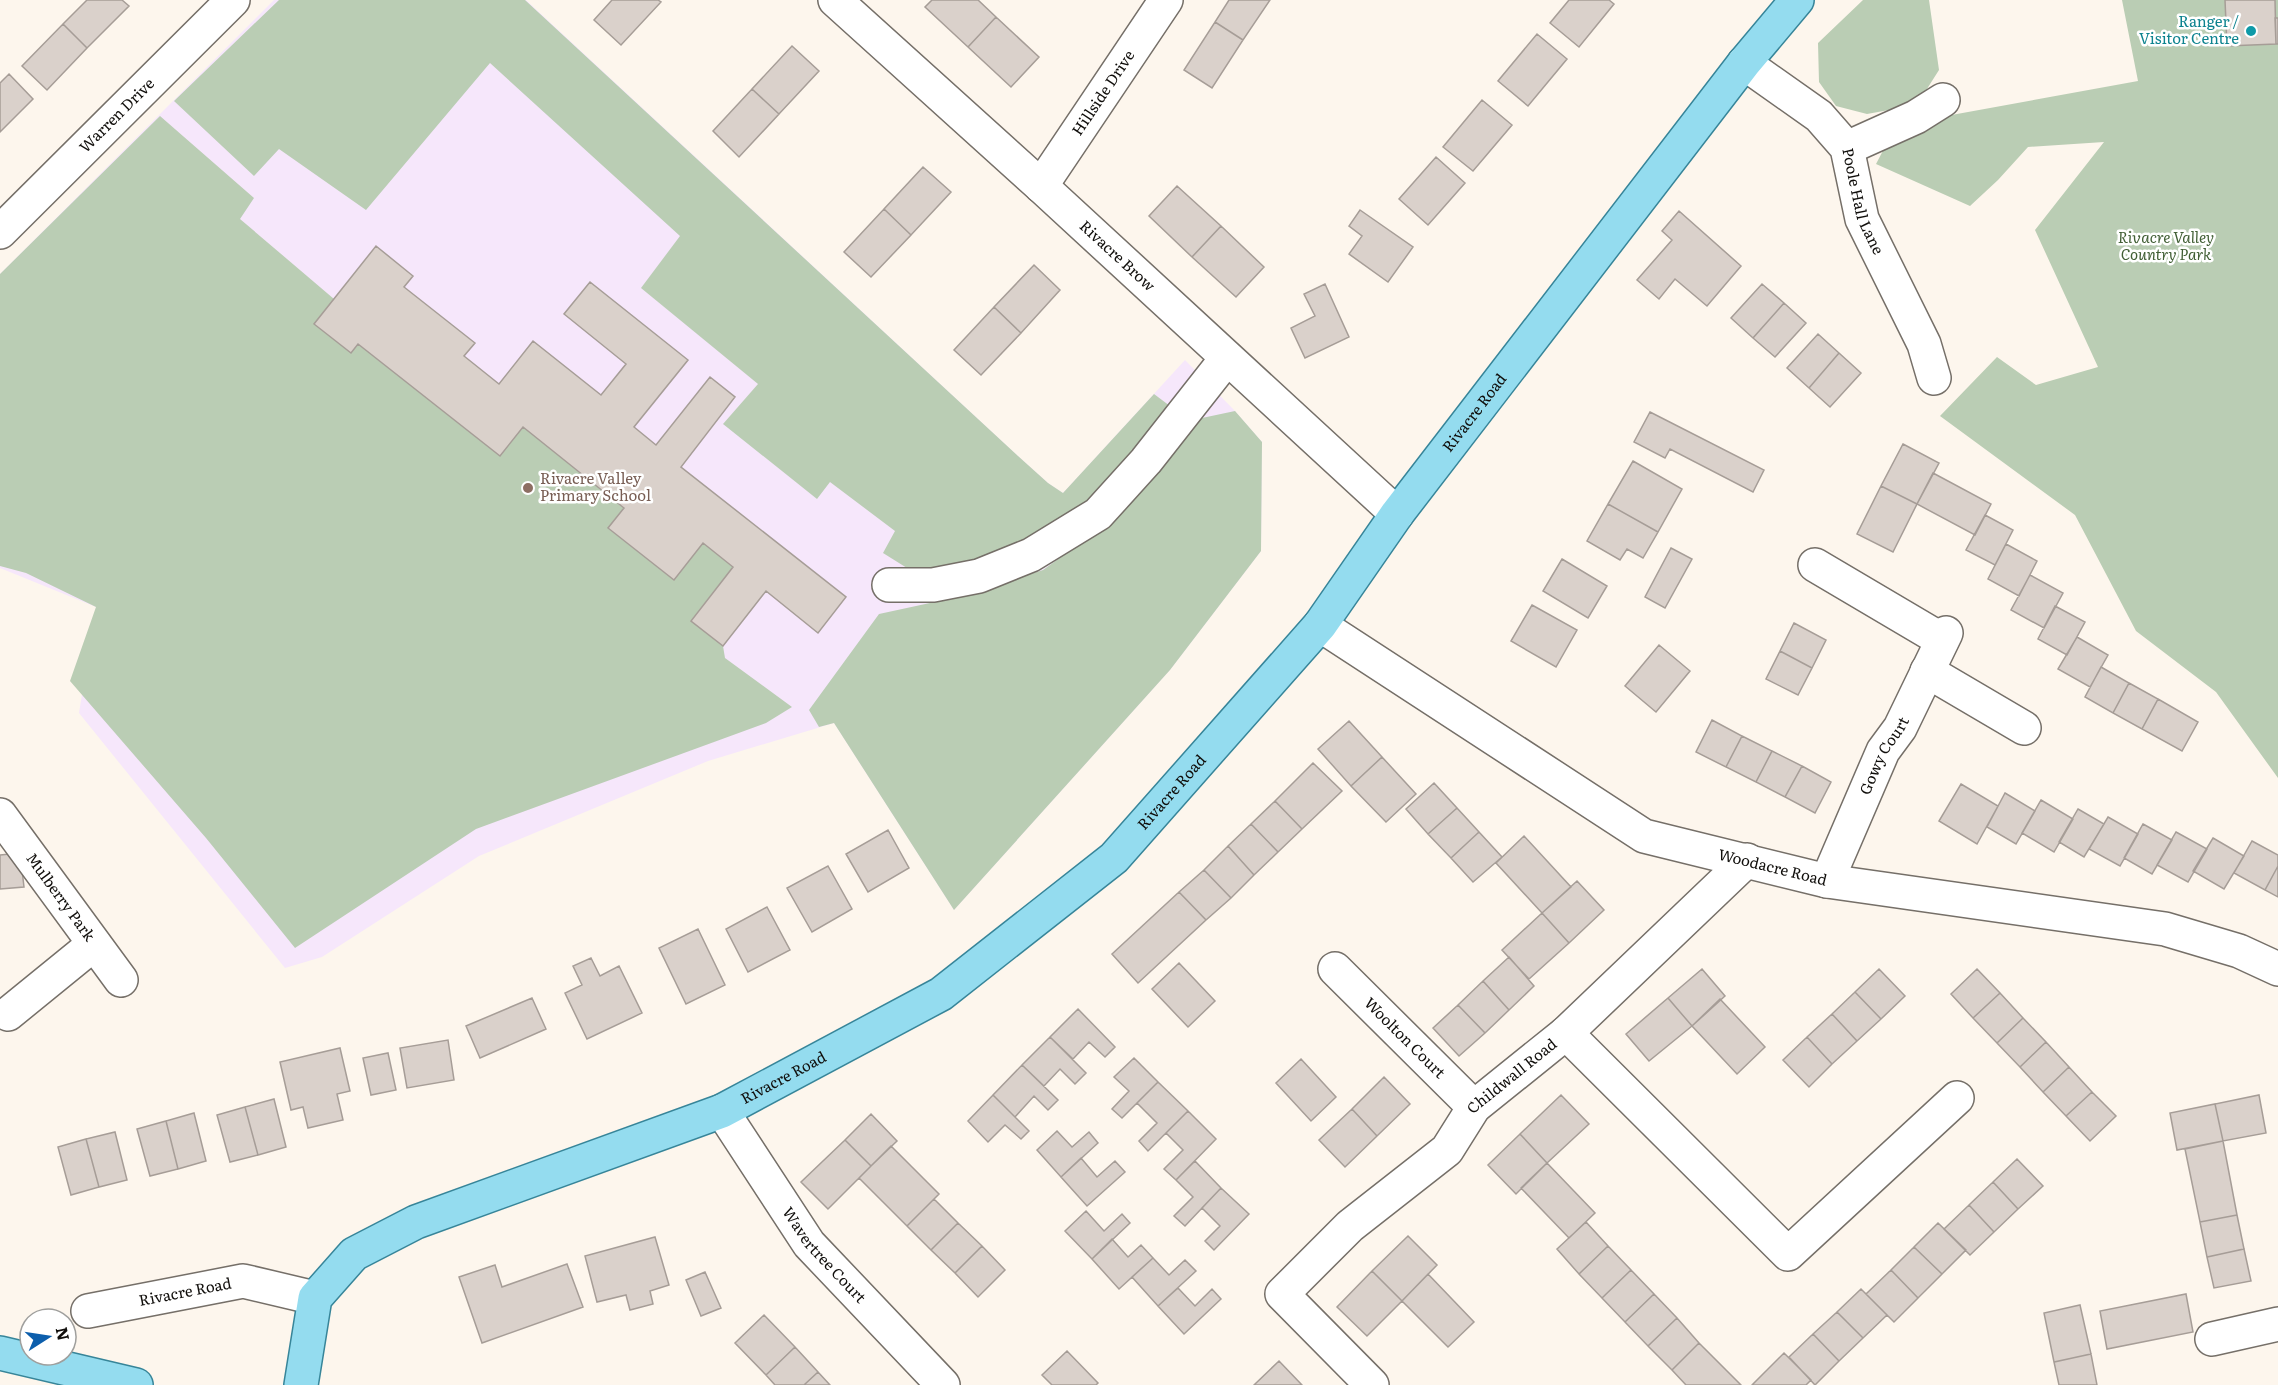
<svg xmlns="http://www.w3.org/2000/svg" width="2278" height="1385" viewBox="0 0 2278 1385" font-family="Literata,serif">
  <style>
    .education { fill: #f6e7fb }
    .green { fill: #bacdb4 }
    .building { fill: #dad1cb; stroke: #a69d97; stroke-width: 1.5 }
    .lines { fill: none; stroke-linecap: round; stroke-linejoin: round }
    .minor-casing { stroke: #756f68; stroke-width: 36 }
    .major-casing { stroke: #378599; stroke-width: 36 }
    .minor { stroke: #fff; stroke-width: 33 }
    .major { stroke: #94dcef; stroke-width: 33 }
    .culture-dot { fill: #0f9aa8; stroke: #fff; stroke-width: 2 }
    .education-dot { fill: #8d6e63; stroke: #fff; stroke-width: 2 }
    .labels { text-anchor: middle; stroke-width: 5; stroke-linejoin: round; paint-order: stroke }
    .culture-label { font-size: 15px; fill: #0d838f; stroke: #fff; text-anchor: end }
    .street-label { font-size: 15px; fill: #100e0b; stroke: #fff }
    .park-label { font-size: 15px; font-style: italic; fill: #405e34; stroke: #fff }
    .education-label { font-size: 15px; fill: #785e54; stroke: #fff; text-anchor: start }
  </style>
  <rect width="100%" height="100%" fill="#fdf6ed"/>
  <path class="education" d="M 274,0 L 526,0 L 1018,456 L 1048,483 L 1063,493 L 1185,360 L 1235,411 L 1262,442 L 1261,551 L 1170,670 L 954,910 L 834,723 L 708,761 L 479,856 L 322,957 L 285,968 L 79,713 L 96,607 L 0,568 L 0,274 Z"/>
  <path class="green" d="M 279,0 L 525,0 L 1018,456 L 1048,483 L 1063,493 L 1154,394 L 1170,406 L 1099,497 L 1044,542 L 923,578 L 883,553 L 895,531 L 830,482 L 817,499 L 723,424 L 758,384 L 641,288 L 680,236 L 490,63 L 366,210 L 279,149 L 254,176 L 174,101 Z
    M 1863,0 L 1929,0 L 1939,70 L 1925,92 L 1900,108 L 1867,114 L 1836,106 L 1819,82 L 1818,43 Z
    M 2122,0 L 2278,0 L 2278,778 L 2216,692 L 2136,631 L 2075,515 L 1940,416 L 1997,357 L 2036,385 L 2098,367 L 2035,230 L 2104,142 L 2028,147 L 1998,180 L 1970,206 L 1876,164 L 1887,143 L 1946,116 L 2138,81 Z
    M 160,116 L 254,198 L 240,219 L 334,299 L 315,324 L 351,353 L 358,344 L 500,456 L 523,427 L 624,508 L 608,528 L 674,580 L 703,543 L 733,567 L 691,621 L 723,646 L 725,658 L 792,707 L 766,723 L 476,829 L 295,948 L 206,838 L 70,681 L 96,607 L 26,573 L 0,566 L 0,274 Z
    M 1235,411 L 1262,442 L 1261,551 L 1170,670 L 954,910 L 834,723 L 819,727 L 809,710 L 879,614 L 953,598 L 1043,570 L 1115,518 L 1202,418 Z"/>
  <path class="building" d="M 87,0 L 122,0 L 129,6 L 87,48 L 63,24 Z
    M 612,0 L 658,0 L 661,2 L 621,45 L 594,20 Z
    M 932,0 L 978,0 L 996,17 L 968,47 L 925,7 Z
    M 1229,0 L 1270,0 L 1243,40 L 1215,22 Z
    M 1569,0 L 1609,0 L 1614,4 L 1579,47 L 1550,23 Z
    M 2225,0 L 2275,0 L 2276,44 L 2227,46 Z
    M 996,17 L 1039,57 L 1011,87 L 968,47 Z
    M 2275,18 L 2278,18 L 2278,44 L 2276,44 Z
    M 1215,22 L 1243,40 L 1212,88 L 1184,70 Z
    M 63,24 L 87,48 L 47,90 L 22,66 Z
    M 1537,34 L 1567,59 L 1528,106 L 1498,81 Z
    M 792,46 L 819,71 L 779,114 L 752,89 Z
    M 9,74 L 33,99 L 0,132 L 0,83 Z
    M 752,89 L 779,114 L 739,157 L 713,131 Z
    M 1482,100 L 1512,125 L 1473,171 L 1443,147 Z
    M 1436,157 L 1465,183 L 1428,225 L 1399,199 Z
    M 923,167 L 951,192 L 911,235 L 884,209 Z
    M 1177,186 L 1221,226 L 1192,257 L 1149,216 Z
    M 884,209 L 911,235 L 871,277 L 844,252 Z
    M 1360,210 L 1413,247 L 1388,282 L 1349,254 L 1362,236 L 1349,226 Z
    M 1679,211 L 1741,266 L 1707,306 L 1675,279 L 1659,299 L 1637,280 L 1672,240 L 1662,231 Z
    M 1221,226 L 1264,267 L 1236,297 L 1192,257 Z
    M 376,246 L 413,276 L 404,287 L 475,343 L 464,356 L 499,384 L 533,341 L 601,395 L 626,364 L 564,314 L 590,282 L 688,360 L 634,427 L 656,445 L 710,377 L 735,397 L 681,467 L 846,597 L 818,633 L 766,591 L 723,646 L 691,621 L 733,567 L 703,543 L 674,580 L 608,528 L 624,508 L 523,427 L 500,456 L 358,344 L 351,353 L 314,324 Z
    M 1034,265 L 1060,290 L 1021,333 L 994,307 Z
    M 1325,284 L 1349,337 L 1305,358 L 1291,328 L 1315,316 L 1304,294 Z
    M 1762,284 L 1784,303 L 1753,338 L 1731,318 Z
    M 1784,303 L 1806,323 L 1775,357 L 1753,338 Z
    M 994,307 L 1021,333 L 981,375 L 954,350 Z
    M 1818,334 L 1839,353 L 1809,388 L 1787,368 Z
    M 1839,353 L 1861,373 L 1830,407 L 1809,388 Z
    M 1650,412 L 1764,470 L 1753,492 L 1670,449 L 1665,458 L 1634,442 Z
    M 1903,444 L 1939,463 L 1917,504 L 1881,486 Z
    M 1633,461 L 1682,489 L 1658,532 L 1608,504 Z
    M 1933,473 L 1991,504 L 1975,535 L 1917,504 Z
    M 1881,486 L 1917,504 L 1893,552 L 1857,534 Z
    M 1608,504 L 1658,532 L 1643,558 L 1627,549 L 1620,560 L 1587,541 Z
    M 1985,515 L 2013,530 L 1995,565 L 1966,550 Z
    M 2006,544 L 2037,561 L 2019,596 L 1988,579 Z
    M 1671,548 L 1692,559 L 1665,608 L 1645,597 Z
    M 1562,559 L 1607,586 L 1588,618 L 1543,591 Z
    M 2030,575 L 2063,593 L 2044,628 L 2011,610 Z
    M 1532,605 L 1577,630 L 1556,667 L 1511,641 Z
    M 2055,606 L 2085,622 L 2067,655 L 2038,639 Z
    M 1794,623 L 1826,640 L 1812,668 L 1780,651 Z
    M 2077,637 L 2108,655 L 2090,687 L 2058,669 Z
    M 1659,645 L 1690,671 L 1656,712 L 1625,686 Z
    M 1780,651 L 1812,668 L 1798,695 L 1766,679 Z
    M 2101,667 L 2129,683 L 2113,713 L 2085,697 Z
    M 2129,683 L 2158,699 L 2142,729 L 2113,713 Z
    M 2158,699 L 2198,722 L 2182,751 L 2142,729 Z
    M 1712,720 L 1742,736 L 1726,767 L 1696,752 Z
    M 1349,721 L 1382,757 L 1351,786 L 1318,749 Z
    M 1742,736 L 1772,751 L 1756,782 L 1726,767 Z
    M 1772,751 L 1802,766 L 1785,797 L 1756,782 Z
    M 1382,757 L 1416,794 L 1386,822 L 1351,786 Z
    M 1313,763 L 1342,791 L 1302,829 L 1275,801 Z
    M 1802,766 L 1831,782 L 1815,813 L 1785,797 Z
    M 1434,783 L 1457,808 L 1428,834 L 1406,809 Z
    M 1961,784 L 1998,806 L 1977,844 L 1939,821 Z
    M 2005,793 L 2035,811 L 2016,844 L 1987,827 Z
    M 2041,800 L 2073,819 L 2054,852 L 2022,833 Z
    M 1275,801 L 1302,829 L 1278,852 L 1251,824 Z
    M 1457,808 L 1479,832 L 1451,858 L 1428,834 Z
    M 2078,809 L 2104,824 L 2084,857 L 2059,842 Z
    M 2108,817 L 2138,834 L 2120,866 L 2089,849 Z
    M 1251,824 L 1278,852 L 1254,875 L 1228,846 Z
    M 2143,824 L 2172,840 L 2152,874 L 2124,858 Z
    M 888,830 L 909,868 L 868,892 L 846,854 Z
    M 1479,832 L 1502,857 L 1473,882 L 1451,858 Z
    M 2176,832 L 2207,849 L 2188,882 L 2157,865 Z
    M 1524,836 L 1571,887 L 1542,913 L 1496,863 Z
    M 2213,838 L 2244,856 L 2224,889 L 2193,871 Z
    M 2252,841 L 2278,855 L 2278,866 L 2265,890 L 2234,873 Z
    M 1228,846 L 1254,875 L 1231,898 L 1204,870 Z
    M 20,853 L 24,887 L 0,889 L 0,855 Z
    M 828,866 L 852,909 L 812,932 L 787,888 Z
    M 2278,866 L 2278,897 L 2265,890 Z
    M 1204,870 L 1231,898 L 1206,920 L 1179,892 Z
    M 1577,881 L 1604,910 L 1569,943 L 1542,913 Z
    M 1179,892 L 1206,920 L 1138,983 L 1112,954 Z
    M 767,907 L 790,950 L 748,972 L 726,929 Z
    M 1542,913 L 1569,943 L 1529,979 L 1502,950 Z
    M 698,929 L 725,985 L 686,1004 L 659,948 Z
    M 1509,957 L 1534,986 L 1509,1010 L 1483,981 Z
    M 591,958 L 600,976 L 619,966 L 642,1013 L 587,1039 L 565,993 L 582,985 L 573,966 Z
    M 1179,963 L 1215,1001 L 1188,1027 L 1152,989 Z
    M 1702,969 L 1725,996 L 1692,1026 L 1668,998 Z
    M 1879,969 L 1905,996 L 1881,1019 L 1855,992 Z
    M 1977,969 L 2000,993 L 1973,1018 L 1951,994 Z
    M 1483,981 L 1509,1010 L 1485,1033 L 1458,1005 Z
    M 1855,992 L 1881,1019 L 1857,1041 L 1832,1014 Z
    M 2000,993 L 2023,1018 L 1997,1043 L 1973,1018 Z
    M 532,998 L 546,1029 L 480,1058 L 466,1026 Z
    M 1668,998 L 1692,1026 L 1649,1061 L 1626,1034 Z
    M 1720,999 L 1765,1047 L 1737,1074 L 1692,1026 Z
    M 1458,1005 L 1485,1033 L 1459,1056 L 1433,1028 Z
    M 1078,1009 L 1115,1047 L 1105,1057 L 1089,1042 L 1073,1059 L 1050,1037 Z
    M 1832,1014 L 1857,1041 L 1832,1064 L 1807,1037 Z
    M 2023,1018 L 2046,1042 L 2020,1067 L 1997,1043 Z
    M 1050,1037 L 1086,1073 L 1075,1084 L 1060,1069 L 1044,1086 L 1022,1065 Z
    M 1807,1037 L 1832,1064 L 1809,1087 L 1783,1060 Z
    M 448,1040 L 454,1080 L 407,1088 L 400,1048 Z
    M 2046,1042 L 2069,1067 L 2043,1092 L 2020,1067 Z
    M 340,1048 L 350,1091 L 337,1094 L 343,1120 L 308,1128 L 303,1107 L 291,1110 L 280,1062 Z
    M 388,1053 L 396,1090 L 371,1095 L 363,1058 Z
    M 1134,1058 L 1158,1082 L 1122,1118 L 1112,1109 L 1129,1091 L 1114,1077 Z
    M 1301,1059 L 1336,1097 L 1311,1121 L 1276,1083 Z
    M 1022,1065 L 1058,1100 L 1048,1110 L 1034,1096 L 1015,1117 L 993,1095 Z
    M 2069,1067 L 2092,1092 L 2066,1116 L 2043,1092 Z
    M 1384,1077 L 1410,1104 L 1377,1136 L 1352,1109 Z
    M 1158,1082 L 1188,1111 L 1148,1151 L 1139,1141 L 1157,1123 L 1137,1103 Z
    M 2092,1092 L 2116,1116 L 2090,1141 L 2066,1116 Z
    M 993,1095 L 1029,1131 L 1021,1139 L 1005,1125 L 988,1142 L 968,1121 Z
    M 1561,1095 L 1589,1124 L 1547,1163 L 1520,1134 Z
    M 2259,1095 L 2266,1133 L 2223,1141 L 2215,1104 Z
    M 274,1099 L 286,1147 L 258,1155 L 245,1107 Z
    M 2215,1104 L 2223,1141 L 2177,1150 L 2170,1113 Z
    M 245,1107 L 258,1155 L 230,1162 L 217,1115 Z
    M 1352,1109 L 1377,1136 L 1345,1167 L 1319,1140 Z
    M 1188,1111 L 1216,1139 L 1176,1180 L 1164,1169 L 1183,1150 L 1166,1133 Z
    M 194,1113 L 206,1161 L 178,1169 L 166,1121 Z
    M 871,1114 L 897,1141 L 871,1166 L 845,1140 Z
    M 166,1121 L 178,1169 L 150,1176 L 137,1129 Z
    M 1057,1131 L 1072,1147 L 1089,1132 L 1098,1143 L 1061,1177 L 1037,1150 Z
    M 115,1132 L 127,1180 L 99,1187 L 86,1139 Z
    M 1520,1134 L 1547,1163 L 1516,1194 L 1488,1165 Z
    M 86,1139 L 99,1187 L 71,1195 L 58,1147 Z
    M 845,1140 L 871,1166 L 828,1209 L 801,1182 Z
    M 2223,1141 L 2237,1215 L 2200,1222 L 2185,1149 Z
    M 891,1146 L 939,1194 L 907,1226 L 859,1178 Z
    M 1081,1158 L 1097,1177 L 1115,1161 L 1125,1172 L 1087,1206 L 1061,1177 Z
    M 2017,1159 L 2043,1186 L 2018,1209 L 1993,1182 Z
    M 1195,1161 L 1221,1188 L 1185,1226 L 1174,1216 L 1193,1197 L 1176,1180 Z
    M 1547,1163 L 1595,1213 L 1569,1238 L 1521,1188 Z
    M 1993,1182 L 2018,1209 L 1994,1232 L 1969,1205 Z
    M 1221,1188 L 1249,1214 L 1214,1250 L 1205,1241 L 1220,1226 L 1202,1208 Z
    M 934,1199 L 958,1223 L 931,1250 L 907,1226 Z
    M 1969,1205 L 1994,1232 L 1970,1255 L 1944,1229 Z
    M 1086,1211 L 1104,1231 L 1122,1214 L 1130,1223 L 1092,1259 L 1065,1231 Z
    M 2237,1215 L 2244,1249 L 2207,1257 L 2200,1222 Z
    M 1586,1222 L 1608,1246 L 1579,1274 L 1557,1249 Z
    M 958,1223 L 982,1246 L 955,1273 L 931,1250 Z
    M 1938,1223 L 1966,1250 L 1942,1274 L 1914,1247 Z
    M 1408,1236 L 1437,1265 L 1402,1301 L 1372,1271 Z
    M 655,1237 L 669,1285 L 650,1291 L 653,1304 L 630,1310 L 626,1295 L 597,1302 L 585,1256 Z
    M 1112,1239 L 1128,1257 L 1141,1245 L 1153,1258 L 1119,1289 L 1092,1259 Z
    M 982,1246 L 1005,1270 L 978,1297 L 955,1273 Z
    M 1608,1246 L 1631,1270 L 1602,1298 L 1579,1274 Z
    M 1914,1247 L 1942,1274 L 1918,1298 L 1891,1270 Z
    M 2244,1249 L 2251,1281 L 2214,1288 L 2207,1257 Z
    M 1153,1258 L 1169,1275 L 1185,1260 L 1196,1271 L 1158,1306 L 1132,1277 Z
    M 567,1264 L 583,1307 L 482,1343 L 459,1277 L 495,1265 L 502,1287 Z
    M 1631,1270 L 1654,1294 L 1625,1322 L 1602,1298 Z
    M 1891,1270 L 1918,1298 L 1894,1322 L 1866,1294 Z
    M 1372,1271 L 1402,1301 L 1367,1336 L 1337,1307 Z
    M 705,1272 L 721,1308 L 701,1316 L 686,1280 Z
    M 1428,1274 L 1474,1322 L 1448,1347 L 1402,1301 Z
    M 1178,1288 L 1195,1306 L 1212,1289 L 1221,1299 L 1184,1334 L 1158,1306 Z
    M 1861,1289 L 1887,1315 L 1863,1338 L 1837,1312 Z
    M 1654,1294 L 1677,1318 L 1648,1346 L 1625,1322 Z
    M 2186,1294 L 2193,1332 L 2107,1349 L 2100,1311 Z
    M 2080,1305 L 2091,1354 L 2054,1362 L 2044,1313 Z
    M 1837,1312 L 1863,1338 L 1839,1361 L 1813,1334 Z
    M 764,1315 L 795,1347 L 766,1375 L 735,1343 Z
    M 1677,1318 L 1699,1343 L 1672,1370 L 1648,1346 Z
    M 1813,1334 L 1839,1361 L 1815,1385 L 1789,1357 Z
    M 1699,1343 L 1741,1385 L 1686,1385 L 1672,1370 Z
    M 795,1347 L 818,1372 L 804,1385 L 775,1385 L 766,1375 Z
    M 1067,1351 L 1098,1383 L 1096,1385 L 1052,1385 L 1042,1375 Z
    M 1784,1353 L 1811,1380 L 1806,1385 L 1752,1385 Z
    M 2091,1354 L 2097,1385 L 2059,1385 L 2054,1362 Z
    M 1279,1361 L 1302,1385 L 1254,1385 Z
    M 818,1372 L 830,1385 L 804,1385 Z"/>
  <g class="lines">
    <defs>
      <g id="minor">
        <path id="s1" d="M 835,0 L 1041,186 L 1397,514"/>
        <path id="s2" d="M 1744,63 L 1819,116 L 1847,148 L 1862,219 L 1924,344 L 1934,378"/>
        <path d="M 1847,148 L 1916,117 L 1943,100"/>
        <path id="s3" d="M 1041,186 L 1166,0"/>
        <path id="s4" d="M 0,232 L 233,0"/>
        <path d="M 1815,565 L 1942,640"/>
        <path d="M 889,585 L 933,585 L 979,576 L 1031,555 L 1098,514 L 1146,461 L 1227,358"/>
        <path id="s5" d="M 1320,625 L 1644,836 L 1827,881 L 2165,929 L 2239,951 L 2278,969"/>
        <path d="M 1927,671 L 2024,728"/>
        <path id="s6" d="M 0,815 L 121,980"/>
        <path id="s7" d="M 1827,881 L 1883,751 L 1900,728 L 1946,633"/>
        <path id="s8" d="M 1335,969 L 1474,1107"/>
        <path d="M 8,1014 L 94,944"/>
        <path d="M 1566,1033 L 1788,1254 L 1957,1098"/>
        <path id="s9" d="M 722,1111 L 809,1244 L 943,1385"/>
        <path id="s10" d="M 88,1311 L 243,1281 L 315,1298"/>
        <path d="M 2212,1339 L 2278,1324"/>
        <path id="s11" d="M 1372,1385 L 1282,1294 L 1350,1226 L 1447,1150 L 1474,1107 L 1566,1033 L 1747,860"/>
      </g>
      <g id="major">
        <path d="M 0,1353 L 136,1385"/>
        <path id="s12" d="M 301,1385 L 315,1298 L 354,1254 L 416,1222 L 722,1111 L 941,994 L 1114,858 L 1320,625 L 1397,514 L 1744,63 L 1797,0"/>
      </g>
    </defs>
    <use href="#minor" class="minor-casing"/>
    <use href="#major" class="major-casing"/>
    <use href="#minor" class="minor"/>
    <use href="#major" class="major"/>
  </g>
  <circle class="culture-dot" cx="2251" cy="31" r="6"/>
  <circle class="education-dot" cx="528" cy="488" r="6"/>
  <g class="labels">
    <g class="culture-label">
      <text x="2239" y="27">Ranger /<tspan x="2239" dy="17">Visitor Centre</tspan></text>
    </g>
    <g class="street-label">
      <text dy="5" stroke="none"><textPath href="#s3" startOffset="112">Hillside Drive</textPath></text>
      <text dy="5" stroke="none"><textPath href="#s4" startOffset="165">Warren Drive</textPath></text>
      <text dy="5" stroke="none"><textPath href="#s2" startOffset="190">Poole Hall Lane</textPath></text>
      <text dy="5" stroke="none"><textPath href="#s1" startOffset="381">Rivacre Brow</textPath></text>
      <text dy="5" stroke="none"><textPath href="#s12" startOffset="1584">Rivacre Road</textPath></text>
      <text dy="5" stroke="none"><textPath href="#s7" startOffset="138">Gowy Court</textPath></text>
      <text dy="5" stroke="none"><textPath href="#s12" startOffset="1098">Rivacre Road</textPath></text>
      <text dy="5" stroke="none"><textPath href="#s5" startOffset="519">Woodacre Road</textPath></text>
      <text dy="5" stroke="none"><textPath href="#s6" startOffset="102">Mulberry Park</textPath></text>
      <text dy="5" stroke="none"><textPath href="#s8" startOffset="98">Woolton Court</textPath></text>
      <text dy="5" stroke="none"><textPath href="#s12" startOffset="612">Rivacre Road</textPath></text>
      <text dy="5" stroke="none"><textPath href="#s11" startOffset="447">Childwall Road</textPath></text>
      <text dy="5" stroke="none"><textPath href="#s9" startOffset="177">Wavertree Court</textPath></text>
      <text dy="5" stroke="none"><textPath href="#s10" startOffset="99">Rivacre Road</textPath></text>
    </g>
    <g class="park-label">
      <text x="2166" y="243">Rivacre Valley<tspan x="2166" dy="17">Country Park</tspan></text>
    </g>
    <g class="education-label">
      <text x="540" y="484">Rivacre Valley<tspan x="540" dy="17">Primary School</tspan></text>
    </g>
  </g>
  <g transform="translate(48 1337) rotate(78)"><circle r="28" fill="#ffffff" stroke="#9f9f9d" stroke-width="1.5"/>
  <path d="M0-4.5L10 22L0 15L-10 22Z" fill="#0c5eac"/>
  <text y="-9" font-size="16" font-weight="bold" text-anchor="middle" fill="#100e0b">N</text>
  </g>
</svg>
